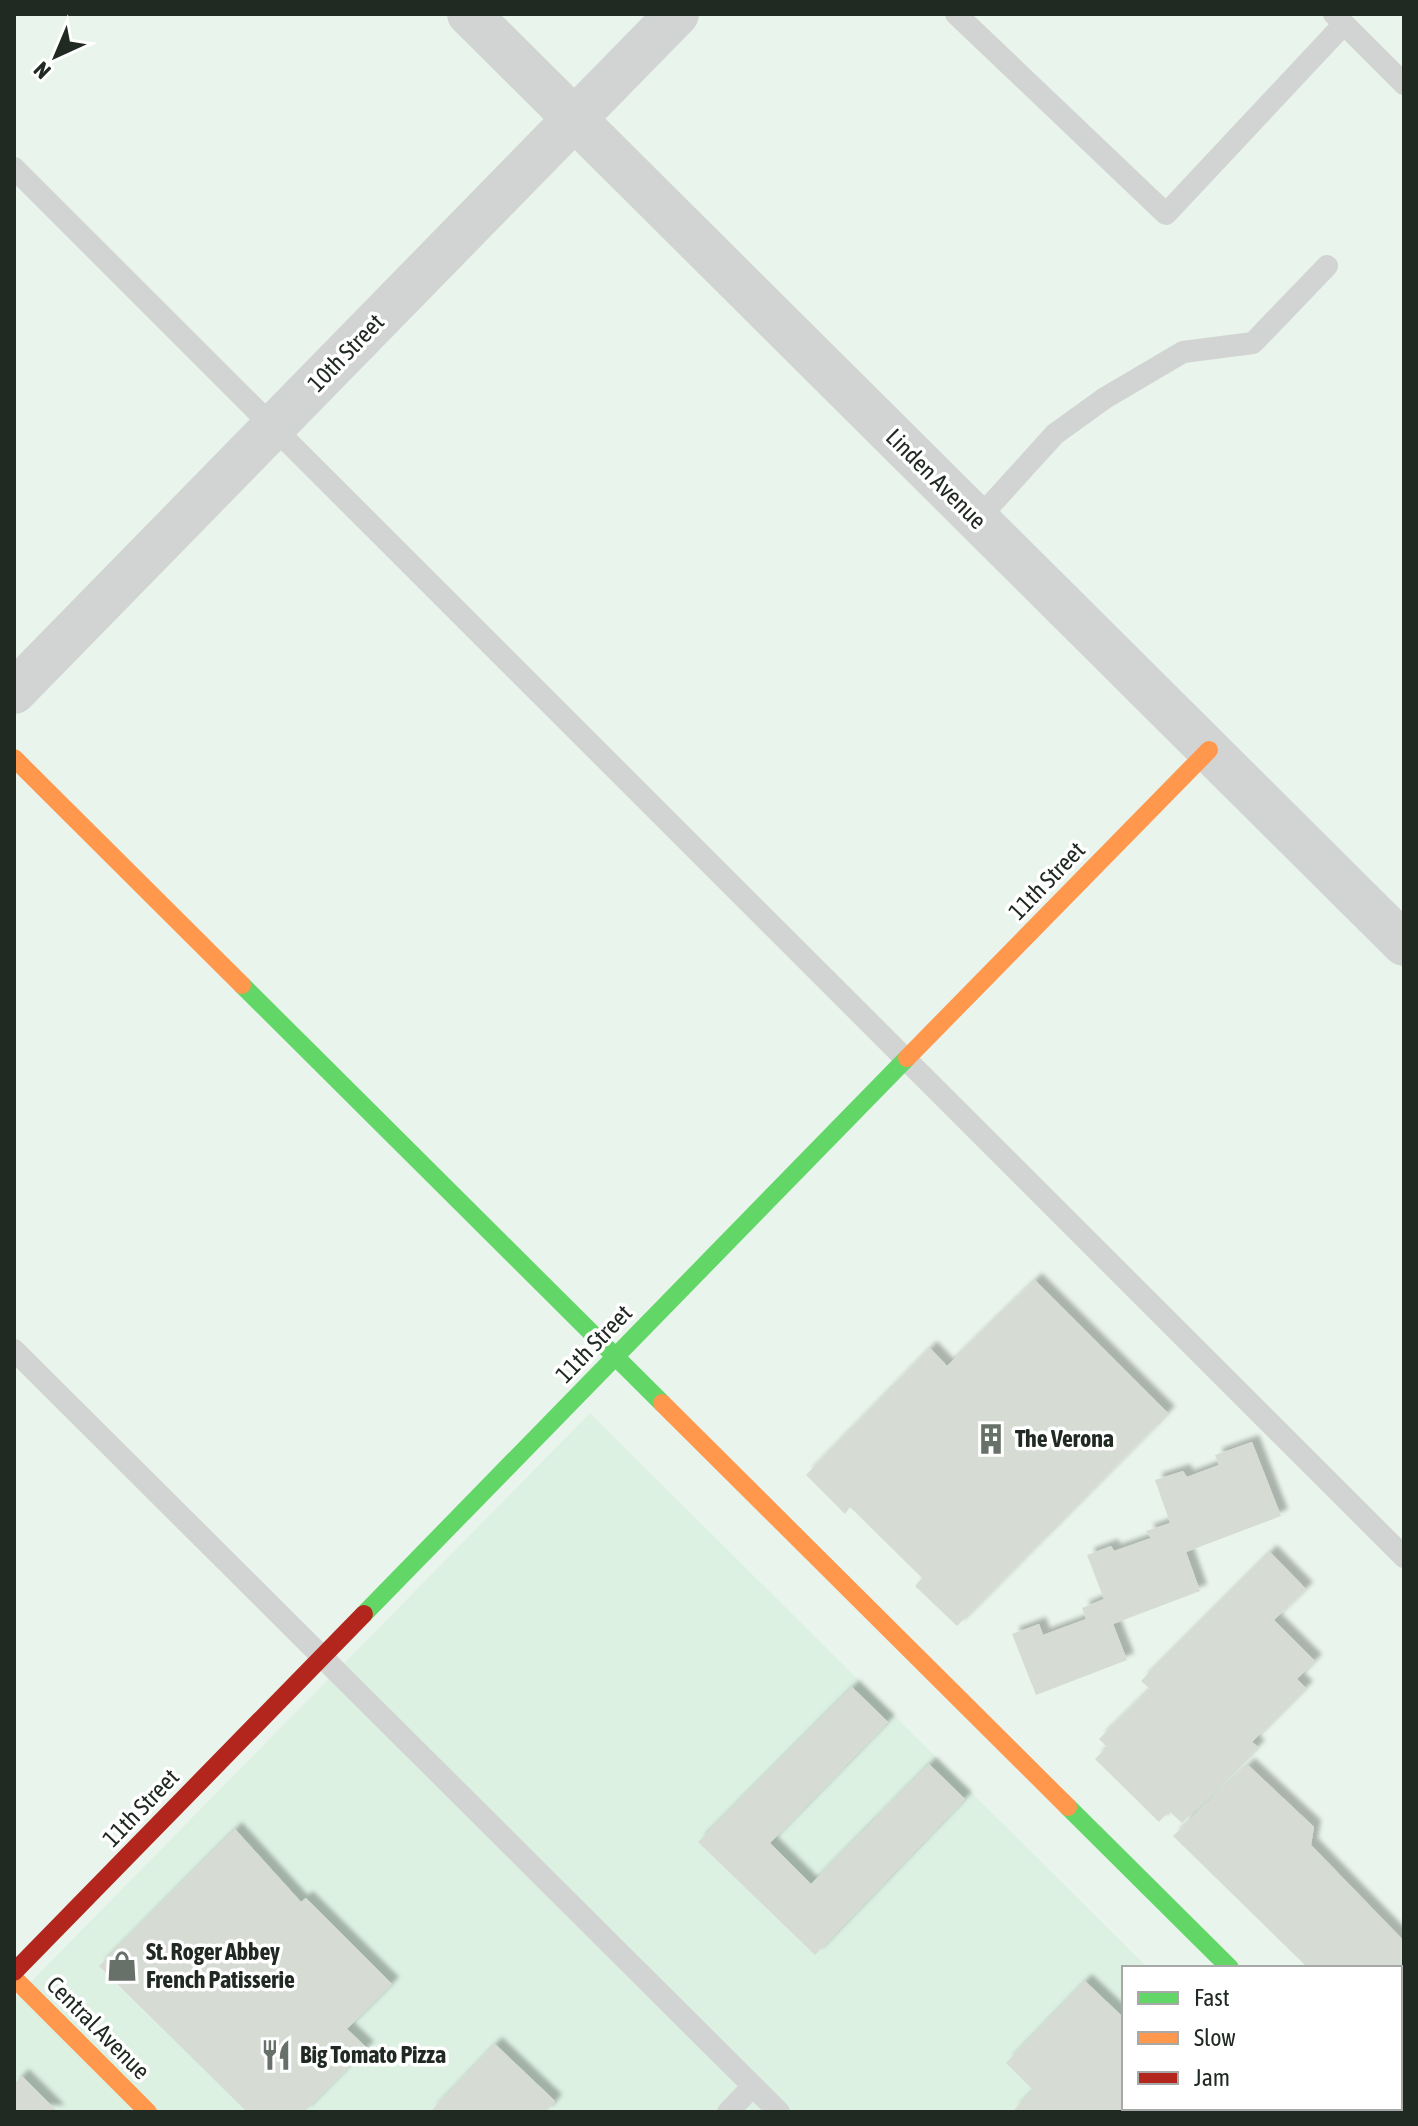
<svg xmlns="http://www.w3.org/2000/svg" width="1418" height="2126" viewBox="0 0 1418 2126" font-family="'Asap Condensed',sans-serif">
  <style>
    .built { fill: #ddf1e2 }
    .building { fill: #d6dcd4; filter: url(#shadow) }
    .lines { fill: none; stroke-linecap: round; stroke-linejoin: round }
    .lane { stroke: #d2d4d3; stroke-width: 22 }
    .street { stroke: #d2d4d3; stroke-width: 44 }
    .fast { stroke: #63d668; stroke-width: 18 }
    .slow { stroke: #ff974d; stroke-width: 18 }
    .jam { stroke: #b3261e; stroke-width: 18 }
    .labels { text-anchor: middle; stroke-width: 7; stroke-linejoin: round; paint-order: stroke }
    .street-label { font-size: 24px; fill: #212923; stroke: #fff }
    .poi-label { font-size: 24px; font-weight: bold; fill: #212923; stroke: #fff; text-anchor: start }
  </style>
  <defs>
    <filter id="shadow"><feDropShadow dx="7" dy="-7" stdDeviation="2" flood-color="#0004"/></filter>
  </defs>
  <rect width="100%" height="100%" fill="#e9f4ec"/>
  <path class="built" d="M 590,1413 L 1148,1968 L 1124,1968 L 1124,2108 L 1288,2108 L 1292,2112 L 14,2112 L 14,1999 Z"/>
  <path class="building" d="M 1035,1280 L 1168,1413 L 957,1626 L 915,1586 L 922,1578 L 850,1507 L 845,1514 L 806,1475 L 930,1348 L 947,1366 Z
    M 1252,1442 L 1281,1516 L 1186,1552 L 1200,1591 L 1113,1624 L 1127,1660 L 1036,1695 L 1012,1634 L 1039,1624 L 1043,1635 L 1086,1619 L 1082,1608 L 1104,1599 L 1087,1555 L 1111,1546 L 1114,1551 L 1151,1538 L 1146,1531 L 1170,1523 L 1155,1480 L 1183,1471 L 1187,1477 L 1219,1465 L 1215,1455 Z
    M 1270,1552 L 1306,1589 L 1274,1620 L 1315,1661 L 1297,1679 L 1306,1688 L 1252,1742 L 1258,1747 L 1182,1823 L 1169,1811 L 1159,1822 L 1095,1759 L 1107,1747 L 1099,1739 L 1150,1689 L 1141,1681 Z
    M 852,1687 L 888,1722 L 770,1843 L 811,1884 L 929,1764 L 965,1799 L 815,1955 L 698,1842 Z
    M 1248,1765 L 1314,1827 L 1311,1845 L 1404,1941 L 1401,2048 L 1400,1968 L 1308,1968 L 1173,1836 Z
    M 235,1829 L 301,1902 L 306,1898 L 392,1984 L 347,2029 L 367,2048 L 304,2112 L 247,2112 L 99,1966 Z
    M 1085,1981 L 1124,2018 L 1124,2108 L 1134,2108 L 1131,2112 L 1012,2112 L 1033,2090 L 1006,2063 Z
    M 495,2044 L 555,2101 L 546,2112 L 430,2112 Z
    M 22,2076 L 58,2112 L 14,2112 L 14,2084 Z
    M 1164,2108 L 1223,2108 L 1227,2112 L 1161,2112 Z"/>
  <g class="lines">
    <path class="lane" d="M 956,14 L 1166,214 L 1344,24
      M 1334,14 L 1404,84
      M 14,168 L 1404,1557
      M 977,520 L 1055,434 L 1105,398 L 1183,352 L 1253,343 L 1327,266
      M 14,1350 L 779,2112
      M 728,2112 L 753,2086"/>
    <path class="street" d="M 469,14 L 1404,944
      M 14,692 L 677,14"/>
    <path class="fast" d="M 242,985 L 662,1403
      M 364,1614 L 907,1058
      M 1068,1807 L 1230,1968"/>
    <path class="slow" d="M 14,758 L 242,985
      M 907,1058 L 1209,750
      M 662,1403 L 1068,1807
      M 14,1978 L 148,2112"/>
    <path class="jam" d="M 14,1972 L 364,1614
      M 1371,2108 L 1375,2112"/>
  </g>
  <defs>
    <symbol id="building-bare" viewBox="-9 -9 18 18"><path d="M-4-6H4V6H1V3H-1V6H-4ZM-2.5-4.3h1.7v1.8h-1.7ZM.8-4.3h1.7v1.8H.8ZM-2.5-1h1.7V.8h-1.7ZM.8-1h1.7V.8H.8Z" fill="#677069" stroke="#fff" stroke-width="2.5" paint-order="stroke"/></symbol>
    <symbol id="shop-bare" viewBox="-9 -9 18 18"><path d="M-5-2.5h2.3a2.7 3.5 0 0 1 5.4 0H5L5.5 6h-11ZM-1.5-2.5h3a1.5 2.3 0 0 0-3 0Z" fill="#677069" stroke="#fff" stroke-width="2.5" paint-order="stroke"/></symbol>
    <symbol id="restaurant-bare" viewBox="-9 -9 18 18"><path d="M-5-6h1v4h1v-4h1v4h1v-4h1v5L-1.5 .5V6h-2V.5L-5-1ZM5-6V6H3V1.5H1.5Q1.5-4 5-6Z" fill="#677069" stroke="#fff" stroke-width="2.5" paint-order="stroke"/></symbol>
  </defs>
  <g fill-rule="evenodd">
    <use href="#building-bare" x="969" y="1417" width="44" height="44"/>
    <use href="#shop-bare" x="100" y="1944" width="44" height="44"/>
    <use href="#restaurant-bare" x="254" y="2033" width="44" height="44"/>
  </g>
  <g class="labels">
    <g class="street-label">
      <text transform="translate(346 353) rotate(-46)" y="8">10th Street</text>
      <text transform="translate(936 479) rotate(45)" y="8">Linden Avenue</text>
      <text transform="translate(1047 881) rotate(-46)" y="8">11th Street</text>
      <text transform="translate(594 1344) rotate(-46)" y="8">11th Street</text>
      <text transform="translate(141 1808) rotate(-46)" y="8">11th Street</text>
      <text transform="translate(98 2028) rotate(45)" y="8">Central Avenue</text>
    </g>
    <g class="poi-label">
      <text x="1015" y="1447">The Verona</text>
      <text x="146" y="1960">St. Roger Abbey<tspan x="146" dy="28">French Patisserie</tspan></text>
      <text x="300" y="2063">Big Tomato Pizza</text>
    </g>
  </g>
  <rect width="1418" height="2126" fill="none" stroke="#212923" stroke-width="32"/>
  <rect x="1122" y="1966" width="280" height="144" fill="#ffffff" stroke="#a6a9a7" stroke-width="2"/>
  <rect x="1138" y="1992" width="40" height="12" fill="#63d668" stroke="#a6a9a7" stroke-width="2"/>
  <text x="1194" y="2006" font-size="24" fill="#212923">Fast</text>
  <rect x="1138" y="2032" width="40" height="12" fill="#ff974d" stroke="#a6a9a7" stroke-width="2"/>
  <text x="1194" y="2046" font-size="24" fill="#212923">Slow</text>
  <rect x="1138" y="2072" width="40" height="12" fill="#b3261e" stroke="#a6a9a7" stroke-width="2"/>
  <text x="1194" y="2086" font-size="24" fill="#212923">Jam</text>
  <g transform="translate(56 56) rotate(224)" stroke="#ffffff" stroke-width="6" paint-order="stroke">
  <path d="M0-6L14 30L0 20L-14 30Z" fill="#212923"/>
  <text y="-12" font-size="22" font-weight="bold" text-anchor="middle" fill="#212923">N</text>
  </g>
</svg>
